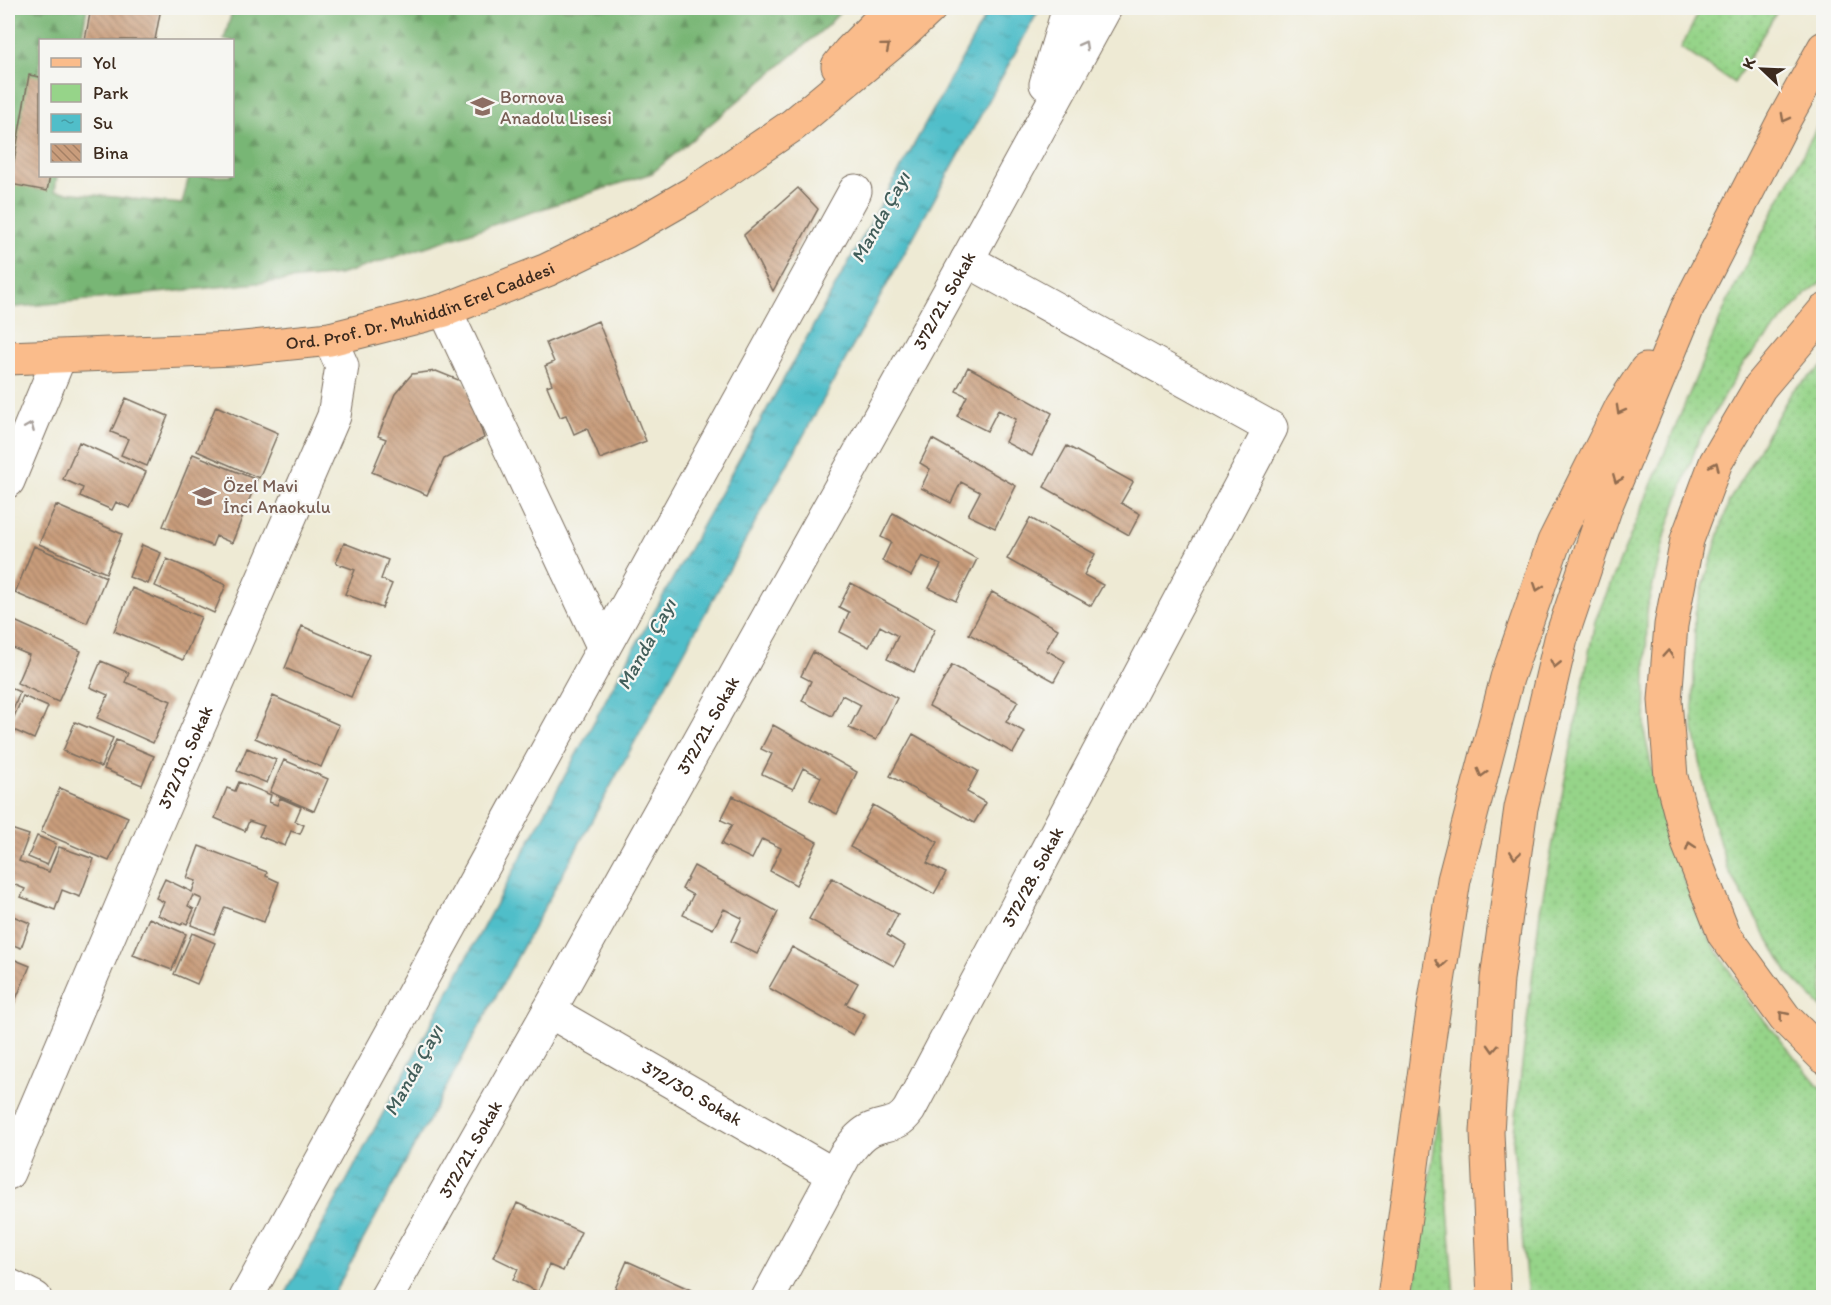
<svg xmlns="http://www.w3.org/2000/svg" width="1831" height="1305" viewBox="0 0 1831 1305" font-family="Itim,sans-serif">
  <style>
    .green { fill: url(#green-dots); stroke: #687f54; stroke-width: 1.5 }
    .forest { fill: url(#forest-firs); stroke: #5a704a; stroke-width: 1.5 }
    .water { fill: url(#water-ripples); stroke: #467474; stroke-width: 1.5 }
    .building { fill: url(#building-back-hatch) }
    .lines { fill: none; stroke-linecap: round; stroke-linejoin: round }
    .minor-casing { stroke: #7a6d5e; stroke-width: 35 }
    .major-casing { stroke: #7a6d5e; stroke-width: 35 }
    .highway-casing { stroke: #7a6d5e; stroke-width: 35 }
    .minor { stroke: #fff; stroke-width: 33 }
    .major { stroke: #fabc8b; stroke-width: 33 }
    .highway { stroke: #fabc8b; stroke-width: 33 }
    .oneway { stroke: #a79f9a }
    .oneway2 { stroke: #916c4f }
    .labels { text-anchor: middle; stroke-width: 4.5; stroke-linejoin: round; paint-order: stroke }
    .education-label { font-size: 18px; fill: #785e54; stroke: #f6f6f2; text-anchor: start }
    .street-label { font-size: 18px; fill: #3b2a1e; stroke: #f6f6f2 }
    .water-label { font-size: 20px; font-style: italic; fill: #425e5a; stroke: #f6f6f2 }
  </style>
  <defs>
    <pattern id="green-dots" width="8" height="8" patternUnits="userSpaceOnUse" patternTransform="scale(1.5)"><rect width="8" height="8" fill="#96d489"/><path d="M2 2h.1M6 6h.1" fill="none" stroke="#82b676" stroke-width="1.8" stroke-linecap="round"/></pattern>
    <pattern id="forest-firs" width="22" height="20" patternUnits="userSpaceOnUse" patternTransform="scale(1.5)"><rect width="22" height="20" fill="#78b675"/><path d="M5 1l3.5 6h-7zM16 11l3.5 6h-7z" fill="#64945f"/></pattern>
    <pattern id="water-ripples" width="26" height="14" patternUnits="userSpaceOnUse" patternTransform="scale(1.5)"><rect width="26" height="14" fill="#50bec9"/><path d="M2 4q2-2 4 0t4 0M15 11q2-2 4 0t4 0" fill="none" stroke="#449ba3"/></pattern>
    <pattern id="building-back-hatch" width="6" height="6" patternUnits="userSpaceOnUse" patternTransform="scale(1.5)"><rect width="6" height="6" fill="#c99d7c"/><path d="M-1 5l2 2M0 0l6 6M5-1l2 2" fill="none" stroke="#a48065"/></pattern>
  </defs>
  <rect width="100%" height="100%" fill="#f6f6f2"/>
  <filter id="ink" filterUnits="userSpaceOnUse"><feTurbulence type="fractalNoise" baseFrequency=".0167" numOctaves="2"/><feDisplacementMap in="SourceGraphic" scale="12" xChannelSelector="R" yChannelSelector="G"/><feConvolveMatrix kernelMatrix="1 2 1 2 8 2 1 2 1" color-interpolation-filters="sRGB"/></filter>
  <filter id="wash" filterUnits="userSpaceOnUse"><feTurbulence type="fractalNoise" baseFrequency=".008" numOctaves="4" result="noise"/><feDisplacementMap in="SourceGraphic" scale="24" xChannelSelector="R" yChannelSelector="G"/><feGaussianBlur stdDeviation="1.35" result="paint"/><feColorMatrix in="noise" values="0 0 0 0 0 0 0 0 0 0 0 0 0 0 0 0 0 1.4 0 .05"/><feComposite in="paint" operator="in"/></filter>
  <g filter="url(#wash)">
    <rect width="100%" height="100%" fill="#eeead4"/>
    <path class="green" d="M 1701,8 L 1779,8 L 1734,83 L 1681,48 Z
      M 1823,115 L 1823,281 L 1806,294 L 1743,364 L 1699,439 L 1667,529 L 1647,608 L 1645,736 L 1665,830 L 1703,928 L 1749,1002 L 1818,1085 L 1823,1088 L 1823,1297 L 1528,1298 L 1513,1142 L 1540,911 L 1595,621 L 1728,300 Z
      M 1823,366 L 1823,1009 L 1788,973 L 1727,868 L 1707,799 L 1693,724 L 1695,613 L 1729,501 L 1792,391 Z
      M 1440,1107 L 1455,1297 L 1413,1297 Z"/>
    <path class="forest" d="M 8,8 L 87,8 L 81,40 L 40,40 L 40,176 L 57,176 L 55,191 L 182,204 L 189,176 L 232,176 L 232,40 L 224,40 L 233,8 L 844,8 L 826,27 L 652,173 L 339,275 L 8,308 Z"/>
    <path class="water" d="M 990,8 L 1040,8 L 687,646 L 332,1297 L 284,1297 L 618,677 Z"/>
    <g id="blocks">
      <path class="building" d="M 91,8 L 161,8 L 155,40 L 85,40 Z
        M 29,75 L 40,77 L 40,176 L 50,176 L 47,191 L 10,184 Z
        M 798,188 L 818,209 L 773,291 L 744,235 Z
        M 598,321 L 646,441 L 600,459 L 587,428 L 574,434 L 566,415 L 560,417 L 547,386 L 552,384 L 545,366 L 554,362 L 546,343 Z
        M 968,367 L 1052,413 L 1032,456 L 1005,442 L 1016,419 L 998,410 L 987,431 L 957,416 L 967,396 L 956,391 Z
        M 436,371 L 466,383 L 484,438 L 444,459 L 427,495 L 372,472 L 386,439 L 378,436 L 395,394 L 412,374 Z
        M 126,398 L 168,416 L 147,466 L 121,455 L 128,439 L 111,432 Z
        M 216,406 L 278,433 L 259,478 L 197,451 Z
        M 932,439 L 1016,486 L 995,528 L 968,515 L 980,492 L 961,482 L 951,503 L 921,488 L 930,469 L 920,463 Z
        M 79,442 L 146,472 L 130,508 L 116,502 L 112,510 L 80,496 L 83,488 L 63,479 Z
        M 1067,446 L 1133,482 L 1121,503 L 1140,514 L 1129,535 L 1044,487 Z
        M 193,454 L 257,480 L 232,543 L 216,536 L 212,546 L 163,526 Z
        M 56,505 L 122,534 L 106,573 L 39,544 Z
        M 893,513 L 977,559 L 956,601 L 929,588 L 941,565 L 922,556 L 911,576 L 882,561 L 891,542 L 881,537 Z
        M 1030,518 L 1095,554 L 1084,575 L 1103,585 L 1091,606 L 1007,559 Z
        M 344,543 L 388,560 L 381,579 L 392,584 L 382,608 L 345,594 L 355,570 L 336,563 Z
        M 142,545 L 161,553 L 148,584 L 129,577 Z
        M 34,546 L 106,577 L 87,623 L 15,593 Z
        M 167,559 L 226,585 L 214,613 L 155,586 Z
        M 851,583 L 935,629 L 914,672 L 887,659 L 898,636 L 880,626 L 869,647 L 840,632 L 849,612 L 839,607 Z
        M 132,588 L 201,617 L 183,660 L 114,631 Z
        M 992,592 L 1058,629 L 1046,650 L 1065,661 L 1054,681 L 969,634 Z
        M 8,618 L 81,651 L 58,702 L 17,683 L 29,655 L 8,646 Z
        M 302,626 L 369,655 L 351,697 L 285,668 Z
        M 813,652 L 897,698 L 876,740 L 849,728 L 861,705 L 842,695 L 832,716 L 802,701 L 811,681 L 801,676 Z
        M 101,661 L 129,673 L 125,682 L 171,701 L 153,743 L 97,718 L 108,695 L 90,687 Z
        M 952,665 L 1018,701 L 1006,722 L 1025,732 L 1013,753 L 929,706 Z
        M 8,687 L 20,692 L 8,723 Z
        M 23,696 L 48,707 L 34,739 L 9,728 Z
        M 273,696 L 339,725 L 321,767 L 255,738 Z
        M 75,722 L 113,738 L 101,767 L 63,751 Z
        M 773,725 L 857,772 L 837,814 L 810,800 L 821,777 L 803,768 L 793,789 L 762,774 L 772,754 L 761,749 Z
        M 913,734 L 978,771 L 967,792 L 986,803 L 974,823 L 890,776 Z
        M 116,740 L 154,756 L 142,785 L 104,769 Z
        M 247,748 L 276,760 L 267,783 L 237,771 Z
        M 284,760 L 328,779 L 314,811 L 270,792 Z
        M 239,782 L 271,795 L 269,802 L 277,805 L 280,798 L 301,807 L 295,821 L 304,825 L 300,834 L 291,831 L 285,846 L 259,836 L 264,826 L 249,821 L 245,831 L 215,818 L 227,788 L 235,791 Z
        M 60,788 L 128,817 L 109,861 L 41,832 Z
        M 733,796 L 817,842 L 796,885 L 770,871 L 781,848 L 762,839 L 752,859 L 721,844 L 732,825 L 721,820 Z
        M 873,805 L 938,842 L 927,863 L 946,873 L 934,894 L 850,847 Z
        M 11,829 L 29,835 L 19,861 L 49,872 L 59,847 L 94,859 L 80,897 L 62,890 L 55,910 L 21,897 L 25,889 L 8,882 L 8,837 Z
        M 37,836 L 56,844 L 47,865 L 28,857 Z
        M 199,846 L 267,872 L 266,876 L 279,882 L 264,922 L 225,907 L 214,934 L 191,925 L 202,899 L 193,895 L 188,906 L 194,909 L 187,924 L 183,922 L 181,925 L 158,915 L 164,902 L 156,898 L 165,879 L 192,892 L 196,881 L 187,878 Z
        M 694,866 L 778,912 L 757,954 L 731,941 L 742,918 L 724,909 L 713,929 L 683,915 L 693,895 L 682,889 Z
        M 832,878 L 898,914 L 887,935 L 905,946 L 894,966 L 809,919 Z
        M 8,914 L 30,923 L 21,948 L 8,943 Z
        M 149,918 L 186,934 L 172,970 L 133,955 Z
        M 192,933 L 215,943 L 197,984 L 174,974 Z
        M 792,947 L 858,983 L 846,1004 L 865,1014 L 853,1035 L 769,988 Z
        M 8,957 L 30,966 L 13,1006 L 8,1003 Z
        M 517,1203 L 581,1232 L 563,1271 L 549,1265 L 538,1292 L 513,1280 L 518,1269 L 493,1257 Z
        M 627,1261 L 691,1290 L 688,1298 L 611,1298 Z"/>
    </g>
  </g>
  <g filter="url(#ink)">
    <use href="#blocks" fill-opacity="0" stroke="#7a6d5e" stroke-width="1.5"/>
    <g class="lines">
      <defs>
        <g id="minor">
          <path d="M 1046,84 L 1069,8"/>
          <path d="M 445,310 L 603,646"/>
          <path d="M 8,481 L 59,358"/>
          <path id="s1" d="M 549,1011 L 834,1175"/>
          <path id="s2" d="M 8,1173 L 168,797 L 334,416 L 342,366 L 330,339"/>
          <path d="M 8,1285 L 35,1298"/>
          <path d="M 246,1298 L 855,191"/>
          <path id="s3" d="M 386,1298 L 549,1011 L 967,260 L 1105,8"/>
          <path id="s4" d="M 768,1298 L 845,1155 C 853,1145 860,1134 872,1129 C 889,1122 897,1127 909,1110 L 1271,428 L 967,260"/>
        </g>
        <g id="major">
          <path d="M 838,66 L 849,52 L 892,8"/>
          <path id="s5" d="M 8,358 L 234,349 L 330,339 L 445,310 L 547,270 L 625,232 L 693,193 L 793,125 L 899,37 L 930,8"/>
        </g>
        <path id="highway" d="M 1824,311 L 1760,387 L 1716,462 L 1687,540 L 1671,625 L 1665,700 L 1671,777 L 1689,845 L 1724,934 L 1785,1018 L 1824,1057
          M 1394,1298 L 1430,1032 L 1454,880 L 1507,678 L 1554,542 L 1622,406 L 1646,370
          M 1494,1298 L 1487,1132 L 1497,979 L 1521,808 L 1561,639 L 1607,503 L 1687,309 L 1783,122 L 1824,48"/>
      </defs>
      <use href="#minor" class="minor-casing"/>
      <use href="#major" class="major-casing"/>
      <use href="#highway" class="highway-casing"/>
      <use href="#minor" class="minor"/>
      <use href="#major" class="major"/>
      <use href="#highway" class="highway"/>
    </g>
    <defs><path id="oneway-chevron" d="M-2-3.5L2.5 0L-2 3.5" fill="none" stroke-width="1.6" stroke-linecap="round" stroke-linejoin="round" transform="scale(1.5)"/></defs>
    <g class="oneway">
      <use href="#oneway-chevron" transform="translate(1084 45) rotate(-61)"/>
      <use href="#oneway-chevron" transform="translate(30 427) rotate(-67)"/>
    </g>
    <g class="oneway2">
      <use href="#oneway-chevron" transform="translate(886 47) rotate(-40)"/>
      <use href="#oneway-chevron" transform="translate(1785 118) rotate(118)"/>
      <use href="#oneway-chevron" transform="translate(1620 410) rotate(119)"/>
      <use href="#oneway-chevron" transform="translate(1715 466) rotate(-66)"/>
      <use href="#oneway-chevron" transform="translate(1617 479) rotate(112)"/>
      <use href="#oneway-chevron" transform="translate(1538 587) rotate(109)"/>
      <use href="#oneway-chevron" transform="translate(1668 654) rotate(-86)"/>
      <use href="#oneway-chevron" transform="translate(1555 664) rotate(103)"/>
      <use href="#oneway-chevron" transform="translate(1482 773) rotate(105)"/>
      <use href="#oneway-chevron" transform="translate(1690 846) rotate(-108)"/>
      <use href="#oneway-chevron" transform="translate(1515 855) rotate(98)"/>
      <use href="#oneway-chevron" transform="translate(1441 964) rotate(99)"/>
      <use href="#oneway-chevron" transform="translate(1783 1015) rotate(-129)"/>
      <use href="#oneway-chevron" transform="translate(1493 1048) rotate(93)"/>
    </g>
  </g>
  <defs>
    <symbol id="school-bare" viewBox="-9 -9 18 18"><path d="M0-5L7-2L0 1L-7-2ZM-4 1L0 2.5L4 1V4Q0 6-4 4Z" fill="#8d6e63" stroke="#f6f6f2" stroke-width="2.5" paint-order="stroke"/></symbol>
  </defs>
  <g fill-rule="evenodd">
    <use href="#school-bare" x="466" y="90" width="33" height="33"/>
    <use href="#school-bare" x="188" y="480" width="33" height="33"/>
  </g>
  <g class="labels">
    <g class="education-label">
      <text x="500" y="103">Bornova<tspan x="500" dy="21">Anadolu Lisesi</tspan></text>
      <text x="223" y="492">Özel Mavi<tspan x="223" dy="21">İnci Anaokulu</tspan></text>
    </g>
    <g class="street-label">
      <text dy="6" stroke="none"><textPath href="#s3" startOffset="1143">372/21. Sokak</textPath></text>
      <text dy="6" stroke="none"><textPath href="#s5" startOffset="418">Ord. Prof. Dr. Muhiddin Erel Caddesi</textPath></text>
      <text dy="6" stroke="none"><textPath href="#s3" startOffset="657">372/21. Sokak</textPath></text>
      <text dy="6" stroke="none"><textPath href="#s2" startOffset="452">372/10. Sokak</textPath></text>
      <text dy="6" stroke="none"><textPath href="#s4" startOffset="507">372/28. Sokak</textPath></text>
      <text dy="6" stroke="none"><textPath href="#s1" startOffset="165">372/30. Sokak</textPath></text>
      <text dy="6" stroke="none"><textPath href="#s3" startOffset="171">372/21. Sokak</textPath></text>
    </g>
    <g class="water-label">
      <text transform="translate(880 217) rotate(-61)" y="7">Manda Çayı</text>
      <text transform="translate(646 644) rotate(-61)" y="7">Manda Çayı</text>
      <text transform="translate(413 1070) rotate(-61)" y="7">Manda Çayı</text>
    </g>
  </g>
  <rect width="1831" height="1305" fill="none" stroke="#f6f6f2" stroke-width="30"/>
  <rect x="39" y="39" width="195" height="138" fill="#f6f6f2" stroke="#aba49d" stroke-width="1.5"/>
  <rect x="51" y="58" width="30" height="9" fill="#fabc8b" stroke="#aba49d" stroke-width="1.5"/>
  <text x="93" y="69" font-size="18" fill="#3b2a1e">Yol</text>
  <rect x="51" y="84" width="30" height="18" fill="#96d489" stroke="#aba49d" stroke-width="1.5"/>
  <text x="93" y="99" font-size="18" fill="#3b2a1e">Park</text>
  <rect x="51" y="114" width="30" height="18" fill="url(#water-ripples)" stroke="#aba49d" stroke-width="1.5"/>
  <text x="93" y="129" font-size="18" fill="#3b2a1e">Su</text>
  <rect x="51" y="144" width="30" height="18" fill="url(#building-back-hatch)" stroke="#aba49d" stroke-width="1.5"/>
  <text x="93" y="159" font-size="18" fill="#3b2a1e">Bina</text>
  <g transform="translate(1762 69) rotate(293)" stroke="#f6f6f2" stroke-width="4.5" paint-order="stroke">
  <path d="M0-4.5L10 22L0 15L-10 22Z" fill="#3b2a1e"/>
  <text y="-9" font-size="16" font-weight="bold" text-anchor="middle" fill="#3b2a1e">K</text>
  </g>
</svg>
